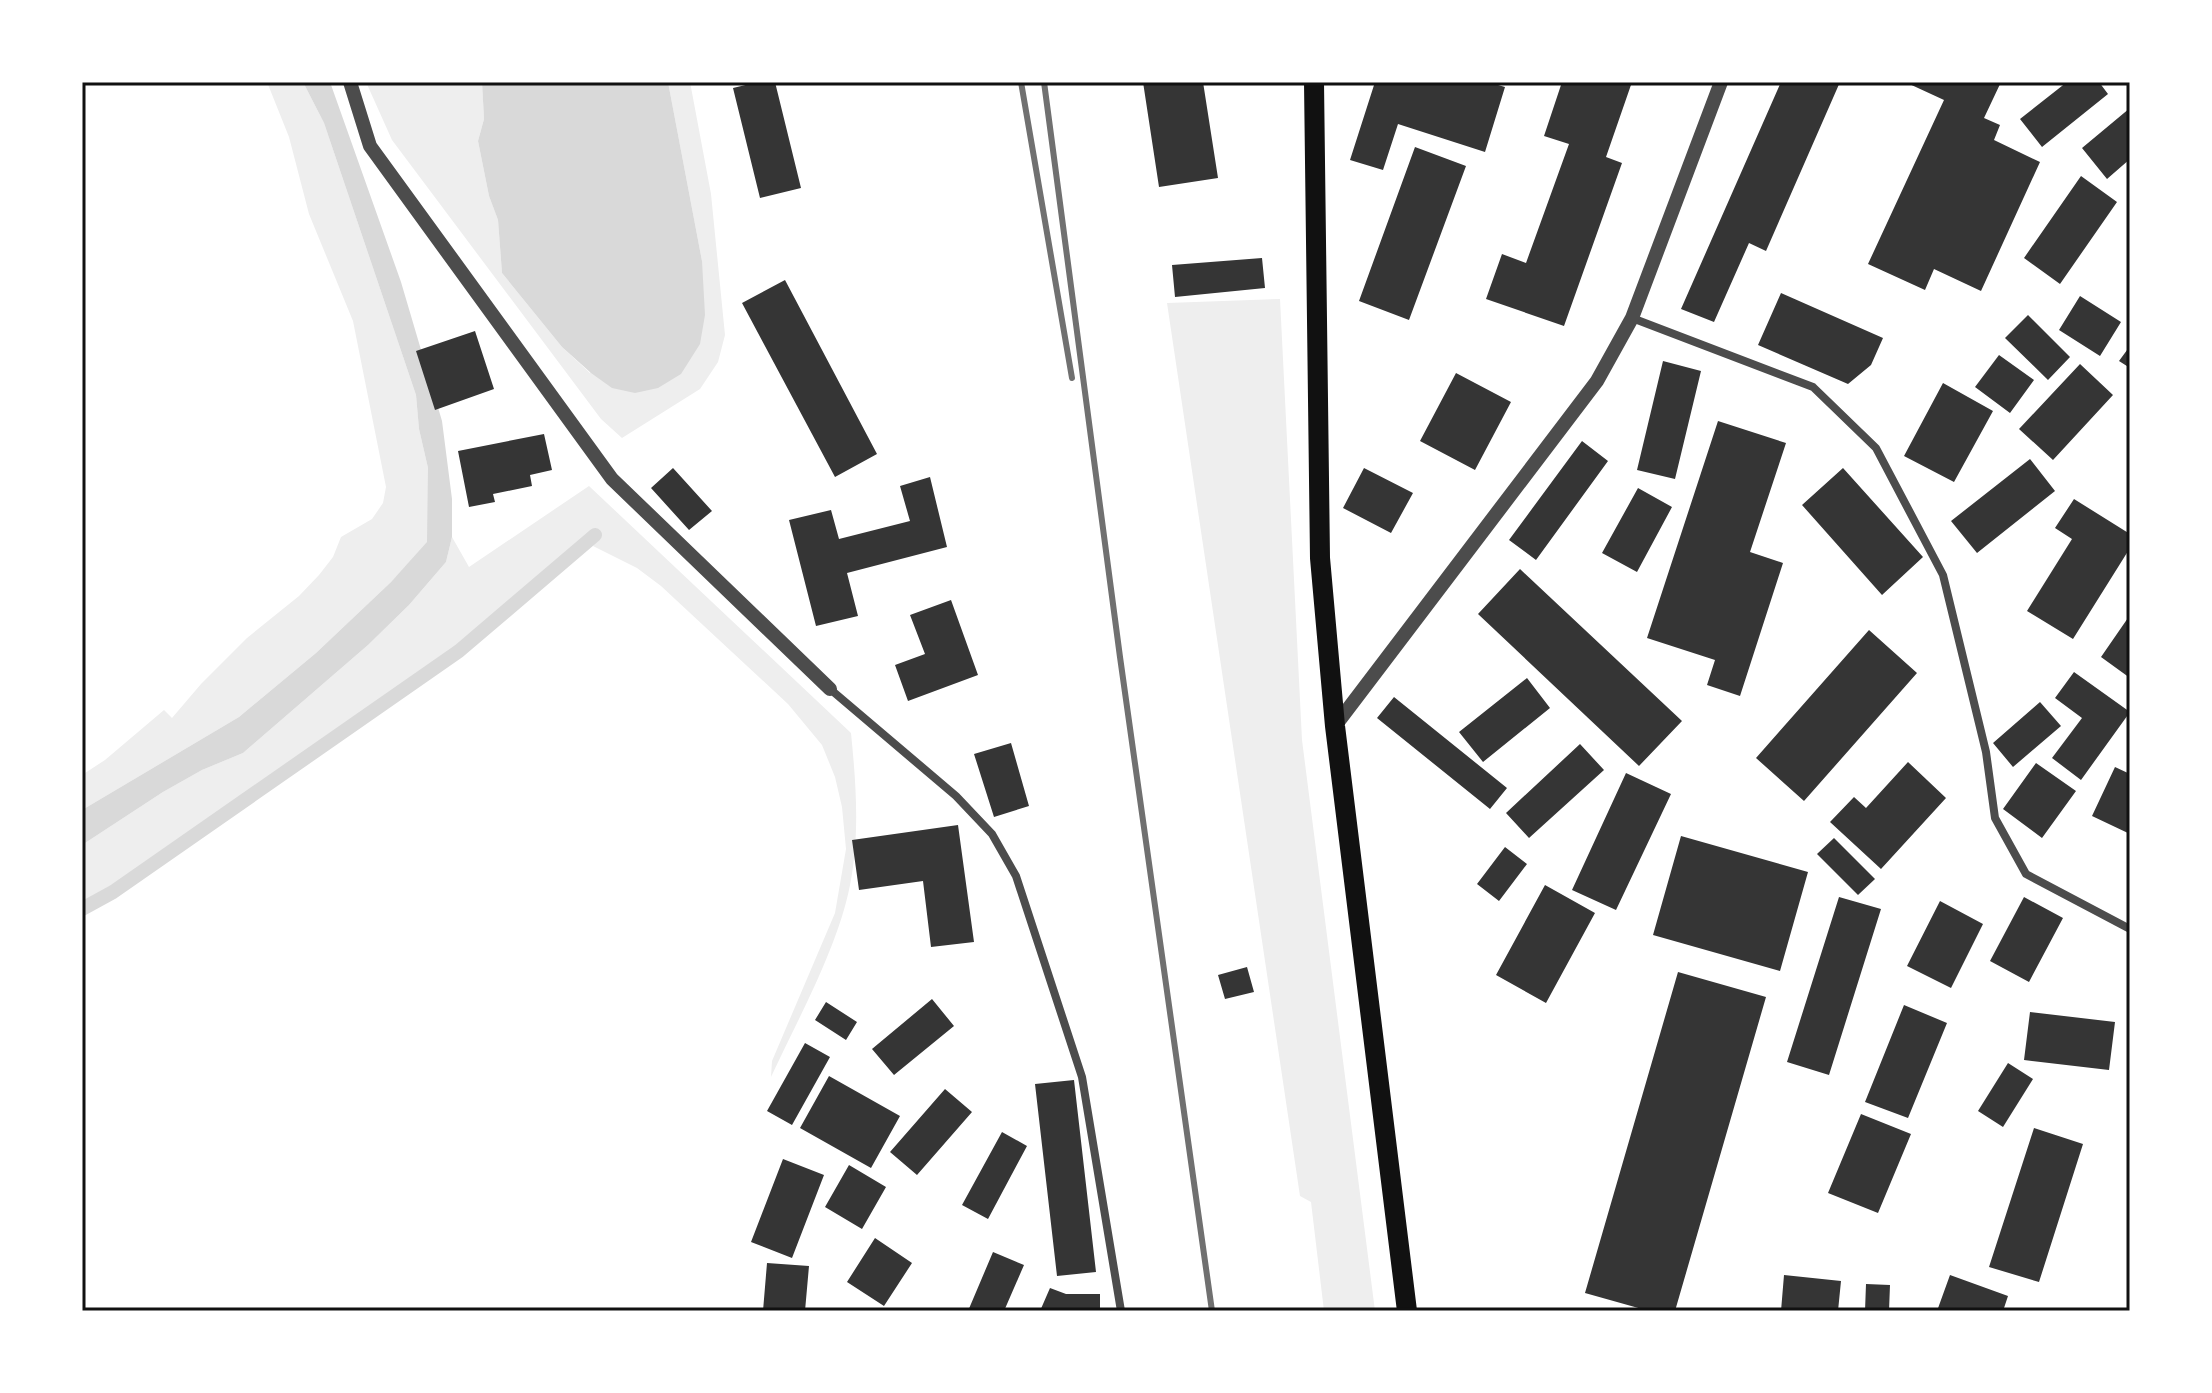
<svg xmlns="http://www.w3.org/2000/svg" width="2212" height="1393" viewBox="0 0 2212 1393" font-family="'Fira Sans Condensed',sans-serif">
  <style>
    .green { fill: #eee }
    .water { fill: #d9d9d9 }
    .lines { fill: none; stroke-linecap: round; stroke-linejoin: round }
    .stream { stroke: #d9d9d9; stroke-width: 14 }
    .building { fill: #353535 }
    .minor { stroke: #4c4c4c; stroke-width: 8 }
    .tertiary { stroke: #4c4c4c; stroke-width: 14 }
    .primary { stroke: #111; stroke-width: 20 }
    .rail { stroke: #707070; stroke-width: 6 }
    .neatline { fill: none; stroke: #111; stroke-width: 3 }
  </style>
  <rect width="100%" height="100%" fill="#fff"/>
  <path class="green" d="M 267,82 L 303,82 L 324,123 L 416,395 L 419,429 L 428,468 L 428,543 L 391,582 L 316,653 L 239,717 L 82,810 L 82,775 L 105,760 L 164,710 L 172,718 L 201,684 L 247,638 L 299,596 L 319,575 L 333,557 L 341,537 L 372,519 L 383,503 L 386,487 L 353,321 L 309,214 L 289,137 Z
    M 366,82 L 482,82 L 484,119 L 478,141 L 489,196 L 498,220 L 502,273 L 562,347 L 590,373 L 702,261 L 668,82 L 690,82 L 711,194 L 725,335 L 718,362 L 700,389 L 622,438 L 601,419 L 392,140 Z
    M 1280,299 L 1302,740 L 1375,1311 L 1324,1311 L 1311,1202 L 1300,1196 L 1167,303 Z
    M 589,486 L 851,733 C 856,783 860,835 850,885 C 838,947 798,1019 771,1077 L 772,1061 L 835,913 L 846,849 L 842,807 L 835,777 L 822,745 L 788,704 L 661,586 L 637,568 L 593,546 L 601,535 L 597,530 L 455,647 L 111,889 L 82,904 L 82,845 L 163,792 L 202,770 L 243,753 L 368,645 L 409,605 L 446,562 L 452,537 L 469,567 Z"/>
  <path class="water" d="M 303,82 L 330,82 L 401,282 L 442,421 L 452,499 L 452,537 L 446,562 L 409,605 L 368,645 L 243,753 L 202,770 L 163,792 L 82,845 L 82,810 L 239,717 L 316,653 L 391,582 L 427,542 L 428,468 L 419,429 L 416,395 L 324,123 Z
    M 482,82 L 668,82 L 702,261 L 705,315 L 700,344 L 681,374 L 658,388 L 635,393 L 612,388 L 591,373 L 562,347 L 502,273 L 498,220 L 489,196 L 478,141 L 484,119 Z"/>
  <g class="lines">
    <path class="stream" d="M 82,909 L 113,892 L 459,651 L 595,535"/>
  </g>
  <path class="building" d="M 758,82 L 775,82 L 801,188 L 760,198 L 733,88 Z
    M 1143,82 L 1203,82 L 1218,178 L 1159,187 Z
    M 1375,82 L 1488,82 L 1505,87 L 1485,152 L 1398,124 L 1383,170 L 1350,160 Z
    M 1562,82 L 1632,82 L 1606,157 L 1622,163 L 1564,326 L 1486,299 L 1502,254 L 1526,263 L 1569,144 L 1544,136 Z
    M 1781,82 L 1840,82 L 1766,251 L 1749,243 L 1714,322 L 1681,309 Z
    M 1905,82 L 2001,82 L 1984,118 L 2000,125 L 1994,140 L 2040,162 L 1981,291 L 1934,269 L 1925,290 L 1868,264 L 1944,100 Z
    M 2067,82 L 2099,82 L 2108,94 L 2042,147 L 2020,119 Z
    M 2130,108 L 2130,159 L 2107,179 L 2082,148 Z
    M 1415,147 L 1466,166 L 1409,320 L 1359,301 Z
    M 2081,176 L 2117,202 L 2060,284 L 2024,258 Z
    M 1262,258 L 1265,288 L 1175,297 L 1172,265 Z
    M 785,280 L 877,454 L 835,477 L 742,303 Z
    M 1781,293 L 1883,338 L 1871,365 L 1848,384 L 1758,345 Z
    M 2080,296 L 2121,322 L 2100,356 L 2059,330 Z
    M 2028,315 L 2070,357 L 2048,380 L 2005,338 Z
    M 475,331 L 494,389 L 435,410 L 416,351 Z
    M 2130,346 L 2130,368 L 2119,361 Z
    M 1999,355 L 2034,380 L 2010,413 L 1975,387 Z
    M 1663,361 L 1701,371 L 1675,479 L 1637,470 Z
    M 2080,364 L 2113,395 L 2053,460 L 2019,429 Z
    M 1456,373 L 1511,402 L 1475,470 L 1420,441 Z
    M 1943,383 L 1993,411 L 1954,482 L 1904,456 Z
    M 1718,421 L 1786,443 L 1750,552 L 1783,563 L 1740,696 L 1707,685 L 1715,660 L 1647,638 Z
    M 544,434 L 552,470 L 530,475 L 532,486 L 493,494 L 495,502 L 469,507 L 458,451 Z
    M 1582,441 L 1608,461 L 1536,560 L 1509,540 Z
    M 2030,459 L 2055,491 L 1977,553 L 1951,521 Z
    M 673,468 L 712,511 L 689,530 L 651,488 Z
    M 1364,468 L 1413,493 L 1391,533 L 1343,508 Z
    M 1843,468 L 1923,557 L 1882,595 L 1802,505 Z
    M 930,477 L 947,547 L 847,573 L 858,616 L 816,626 L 789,520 L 831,510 L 839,539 L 910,521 L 900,486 Z
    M 1638,488 L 1672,507 L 1637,572 L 1602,553 Z
    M 2074,499 L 2130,534 L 2130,548 L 2073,639 L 2027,611 L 2072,539 L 2055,528 Z
    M 1520,569 L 1682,721 L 1639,766 L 1478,614 Z
    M 951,600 L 978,675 L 908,701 L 895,665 L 925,654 L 910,615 Z
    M 2130,615 L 2130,678 L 2101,657 Z
    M 1869,630 L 1917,673 L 1804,801 L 1756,758 Z
    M 2074,672 L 2130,712 L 2081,780 L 2052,758 L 2082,718 L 2055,698 Z
    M 1527,678 L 1550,708 L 1483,762 L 1459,732 Z
    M 1394,697 L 1507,788 L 1490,809 L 1377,718 Z
    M 2040,702 L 2061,726 L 2013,767 L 1993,743 Z
    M 1011,743 L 1029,806 L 994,817 L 974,754 Z
    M 1580,744 L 1604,770 L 1529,838 L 1506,813 Z
    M 1908,762 L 1946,798 L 1881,869 L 1830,822 L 1854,797 L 1866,808 Z
    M 2036,763 L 2076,791 L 2042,838 L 2003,809 Z
    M 2115,767 L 2130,774 L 2130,834 L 2092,816 Z
    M 1626,773 L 1671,794 L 1616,910 L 1572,890 Z
    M 958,825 L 974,942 L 931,947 L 923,881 L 859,890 L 852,840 Z
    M 1681,836 L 1808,872 L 1780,971 L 1653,935 Z
    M 1834,838 L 1875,879 L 1858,895 L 1817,854 Z
    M 1505,847 L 1527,864 L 1499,901 L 1477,884 Z
    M 1545,885 L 1595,913 L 1546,1003 L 1496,975 Z
    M 1839,897 L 1881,909 L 1829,1075 L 1787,1062 Z
    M 2024,897 L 2063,918 L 2029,982 L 1990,961 Z
    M 1940,901 L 1983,924 L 1951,988 L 1907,966 Z
    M 1247,967 L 1254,992 L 1225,999 L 1218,975 Z
    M 1678,972 L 1766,997 L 1675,1311 L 1649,1311 L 1585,1293 Z
    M 932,999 L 954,1026 L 894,1075 L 872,1049 Z
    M 826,1002 L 857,1022 L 846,1040 L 815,1020 Z
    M 1904,1005 L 1947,1023 L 1908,1118 L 1865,1102 Z
    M 2030,1012 L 2115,1022 L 2109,1070 L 2024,1060 Z
    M 805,1043 L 830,1057 L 792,1125 L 767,1111 Z
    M 2008,1063 L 2033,1079 L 2003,1127 L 1978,1111 Z
    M 829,1076 L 900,1116 L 871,1168 L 800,1128 Z
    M 1074,1080 L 1096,1272 L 1057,1276 L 1035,1084 Z
    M 945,1089 L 972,1112 L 917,1175 L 890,1152 Z
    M 1861,1114 L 1911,1134 L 1878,1213 L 1828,1193 Z
    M 2034,1128 L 2083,1144 L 2039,1282 L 1989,1267 Z
    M 1002,1132 L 1027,1146 L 988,1219 L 962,1205 Z
    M 783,1159 L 824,1175 L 792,1258 L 751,1242 Z
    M 849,1165 L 886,1187 L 862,1229 L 825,1207 Z
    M 875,1238 L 912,1263 L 884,1306 L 847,1282 Z
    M 993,1252 L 1024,1265 L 1004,1311 L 968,1311 Z
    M 767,1263 L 809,1266 L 805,1311 L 763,1311 Z
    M 1784,1275 L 1841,1281 L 1838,1311 L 1781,1311 Z
    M 1950,1275 L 2008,1296 L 2003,1311 L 1937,1311 Z
    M 1866,1284 L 1890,1285 L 1889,1311 L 1865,1311 Z
    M 1050,1288 L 1066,1294 L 1100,1294 L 1100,1311 L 1040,1311 Z"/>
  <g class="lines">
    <path class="minor" d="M 1632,318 L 1813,387 L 1876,448 L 1943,575 L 1986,752 L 1995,818 L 2026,874 L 2130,929
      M 830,689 L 956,796 L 992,834 L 1016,876 L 1082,1077 L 1121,1311"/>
    <path class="tertiary" d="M 350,82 L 370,146 L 612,479 L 830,689
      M 1335,726 L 1597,381 L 1632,318 L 1721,82"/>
    <path class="primary" d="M 1314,82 L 1320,558 L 1335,726 L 1407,1311"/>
    <path class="rail" d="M 1021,82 L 1072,378
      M 1044,82 L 1120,657 L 1212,1311"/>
  </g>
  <rect width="2212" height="1393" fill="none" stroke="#ffffff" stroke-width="168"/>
  <rect x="84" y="84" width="2044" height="1225" class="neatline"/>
</svg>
